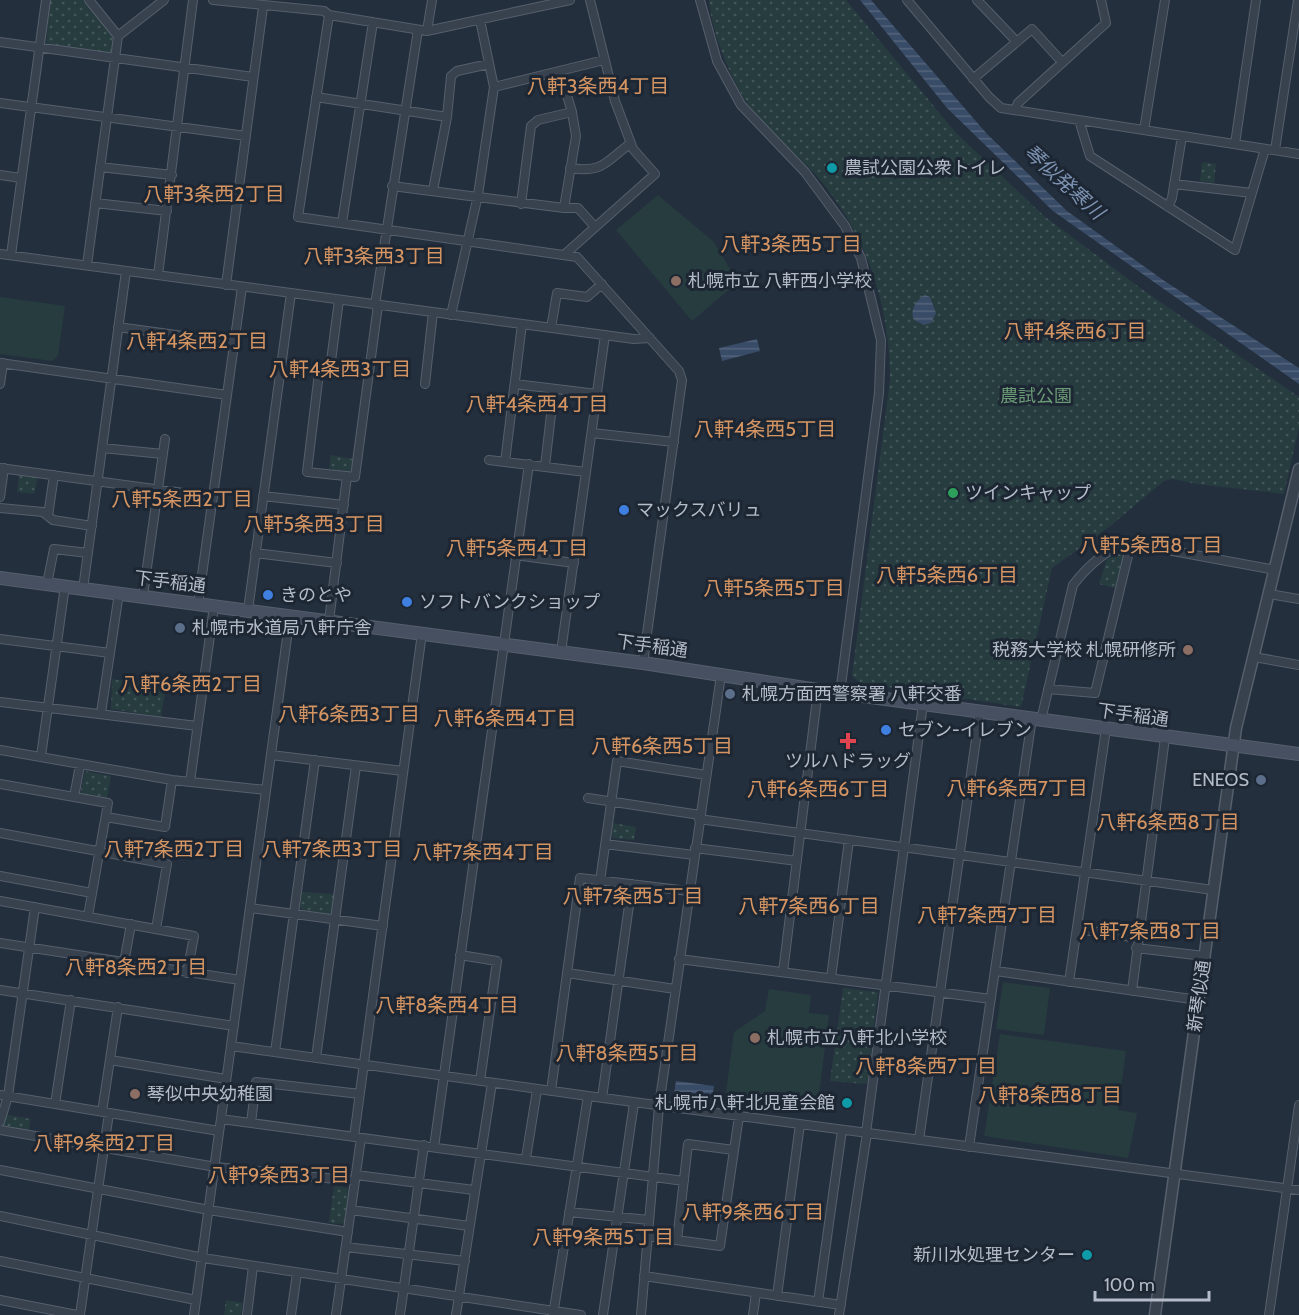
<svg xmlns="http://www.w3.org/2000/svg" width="1299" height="1315" viewBox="0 0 1299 1315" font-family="Cabin,'Noto Sans JP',sans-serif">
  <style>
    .green { fill: #263c3f }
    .park { fill: url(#park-dots) }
    .water { fill: url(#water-rules) }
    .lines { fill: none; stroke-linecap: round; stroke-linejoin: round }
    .minor-casing { stroke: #565f6c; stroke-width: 10 }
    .tertiary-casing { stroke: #565f6c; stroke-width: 13 }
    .secondary-casing { stroke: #565f6c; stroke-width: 14 }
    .minor { stroke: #38414e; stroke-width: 8 }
    .tertiary { stroke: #38414e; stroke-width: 10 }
    .secondary { stroke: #465061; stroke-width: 12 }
    .culture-dot { fill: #0f9aa8; stroke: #1d2633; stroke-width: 2 }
    .education-dot { fill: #8d6e63; stroke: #1d2633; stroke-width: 2 }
    .leisure-dot { fill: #2e9e5b; stroke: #1d2633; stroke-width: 2 }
    .shop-dot { fill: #3f7fe0; stroke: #1d2633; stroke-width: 2 }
    .service-dot { fill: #5c6f8a; stroke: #1d2633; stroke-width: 2 }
    .health-dot { fill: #e0444e; stroke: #1d2633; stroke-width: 2 }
    .labels { text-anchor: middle; stroke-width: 6; stroke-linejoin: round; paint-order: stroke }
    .poi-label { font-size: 18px; fill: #b4bcc9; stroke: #1d2633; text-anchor: start }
    .park-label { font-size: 18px; fill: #6b9a76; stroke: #1d2633 }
    .street-label { font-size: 18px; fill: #b4bcc9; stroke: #1d2633 }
    .neighbourhood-label { font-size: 20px; fill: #d59563; stroke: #1d2633 }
    .water-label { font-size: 20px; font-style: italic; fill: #7c92b1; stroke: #1d2633 }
  </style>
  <defs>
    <pattern id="park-dots" width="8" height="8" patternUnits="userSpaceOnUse" patternTransform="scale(1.5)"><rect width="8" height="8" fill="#263c3f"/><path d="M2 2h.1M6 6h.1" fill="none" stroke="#435659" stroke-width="1.8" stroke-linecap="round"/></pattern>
    <pattern id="water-rules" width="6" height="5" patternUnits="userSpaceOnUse" patternTransform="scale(1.5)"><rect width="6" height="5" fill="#394c67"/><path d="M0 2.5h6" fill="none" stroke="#53647b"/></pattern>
  </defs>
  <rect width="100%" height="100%" fill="#242f3e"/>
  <path class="green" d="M 658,195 L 714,242 L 738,282 L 692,321 L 616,230 Z
    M 0,297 L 65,306 L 58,356 L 52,361 L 0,354 Z
    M 1003,982 L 1050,988 L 1044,1035 L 996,1029 Z
    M 769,989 L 811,995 L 809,1013 L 829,1015 L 817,1112 L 725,1100 L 734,1032 L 765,1011 Z
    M 1000,1034 L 1126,1051 L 1118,1110 L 1137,1113 L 1128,1158 L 984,1136 Z"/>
  <path class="park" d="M 50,0 L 83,0 L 113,36 L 111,51 L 108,53 L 46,44 Z
    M 709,0 L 846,0 L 956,133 L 1044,216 L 1143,290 L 1299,397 L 1299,427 L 1284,494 L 1197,484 L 1172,479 L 1164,481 L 1109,527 L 1052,568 L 1021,707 L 860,683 L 852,676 L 890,379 C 890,304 865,230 815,174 C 799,156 778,142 762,124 C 738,97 711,36 709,0 Z
    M 1202,162 L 1216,164 L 1214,183 L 1200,181 Z
    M 331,455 L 353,459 L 350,472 L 329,469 Z
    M 19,474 L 38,477 L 34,494 L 17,492 Z
    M 1117,554 L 1124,555 L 1115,588 L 1099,584 L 1107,559 Z
    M 112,679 L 166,686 L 161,717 L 111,709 Z
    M 85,771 L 111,776 L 107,799 L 80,795 Z
    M 613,823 L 636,827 L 634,840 L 612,838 Z
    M 302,892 L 335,894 L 332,912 L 329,914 L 302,910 L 300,906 Z
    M 843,988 L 878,992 L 868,1080 L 865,1084 L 830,1081 Z
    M 4,1114 L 31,1119 L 28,1134 L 0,1129 Z
    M 334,1186 L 350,1188 L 345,1224 L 329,1223 Z
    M 226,1300 L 243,1303 L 241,1315 L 224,1315 Z"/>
  <path class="water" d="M 860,0 L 871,0 L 987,134 L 1067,211 L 1163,280 L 1299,368 L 1299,384 L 1053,211 L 947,108 Z
    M 925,295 L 930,297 L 936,313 L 931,323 L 924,325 L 914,320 C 909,310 917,299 925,295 Z
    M 757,339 L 760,351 L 722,361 L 719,348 Z
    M 676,1081 L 714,1086 L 712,1099 L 674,1094 Z"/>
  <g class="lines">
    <defs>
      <path id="minor" d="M 213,0 L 324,11 L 329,15 L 427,31 L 570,0
        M 700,0 L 717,61 L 741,105 L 805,172 L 845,226 L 861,258 L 881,340 L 879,393 L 840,693
        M 907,0 L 989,97 L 1001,108 L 1299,154
        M 977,0 L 1017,42
        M 329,15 L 298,217 L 577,257 L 679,371 L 682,380 L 643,663
        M 427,31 L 432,0
        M 118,36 L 164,0
        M 0,42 L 253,77
        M 973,79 L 1032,29 L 1062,62
        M 494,87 L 604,60
        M 316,97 L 447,117
        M 0,103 L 246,136
        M 1015,110 L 1018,103 L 1106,23 L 1101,0
        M 1079,120 L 1090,156 L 1235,250 L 1265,149
        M 1144,130 L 1165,0
        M 1235,144 L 1256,0
        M 1275,150 L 1298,0
        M 100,167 L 172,175
        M 570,168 C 604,173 605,162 631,143
        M 0,175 L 21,178
        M 1174,184 L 1252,193
        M 392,186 L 564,208 L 576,136 L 572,112 L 560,72
        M 433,190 L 447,117 L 451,76 L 457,71 L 489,64
        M 95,203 L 167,211
        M 521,204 L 531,126 L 538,120 L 572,112
        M 1168,207 L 1172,198 L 1182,136
        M 564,208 L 578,208 L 595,227
        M 342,223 L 373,22
        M 0,254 L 634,339 L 650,338
        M 11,255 L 46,0
        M 564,255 L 655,174 L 633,149 L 615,101 L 590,0
        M 87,265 L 118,36 L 89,0
        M 158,275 L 193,0
        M 226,285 L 263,7
        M 339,300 L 331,361 L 319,373 L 307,472 L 355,477 L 378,305
        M 375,305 L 418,30
        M 451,315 L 478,195 L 494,87 L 480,20
        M 118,327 L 234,343
        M 551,328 L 557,293 L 587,297 L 602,284
        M 0,363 L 227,395
        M 0,384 L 3,363
        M 425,384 L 433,312
        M 515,384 L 597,394
        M 592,433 L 674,442
        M 102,448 L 163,454
        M 489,460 L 586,472
        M 505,462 L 522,324
        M 545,466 L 554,389
        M 0,468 L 213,497
        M 263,496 L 344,505
        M 0,497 L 4,468
        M 0,508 L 43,512 L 53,520 L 92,526
        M 48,516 L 54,475
        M 255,553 L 337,563
        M 515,555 L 574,563
        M 47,584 L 54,549 L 88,553
        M 83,589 L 126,271
        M 1269,594 L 1299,599
        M 143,596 L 165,439
        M 198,604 L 242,287
        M 248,610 L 291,293
        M 329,621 L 347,476
        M 0,639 L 110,653
        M 561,652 L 605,335
        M 1254,657 L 1299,665
        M 1048,689 L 1095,693 L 1131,543
        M 0,702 L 197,726
        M 101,713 L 119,593
        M 1041,720 L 1073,585 C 1086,568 1113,541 1135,544 L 1275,570
        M 0,750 L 172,780 L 266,790
        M 271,755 L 403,771
        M 41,756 L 65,586
        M 190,782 L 214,606
        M 0,784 L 108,803 L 88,916
        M 74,797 L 80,765
        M 588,798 L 700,815
        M 106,817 L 165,827 L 172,780
        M 699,819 L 1213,890
        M 0,833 L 167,864 L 156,929
        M 605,844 L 694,855
        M 695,848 L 797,861
        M 0,876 L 92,893
        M 600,881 L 617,761 L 706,775
        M 0,901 L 194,936 L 187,973
        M 250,908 L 383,926
        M 1077,929 L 1138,938
        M 0,943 L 240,980
        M 1136,948 L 1204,956
        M 460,955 L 497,961 L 480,1081
        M 679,959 L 991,999
        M 124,963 L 131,924
        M 996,971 L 1198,1000
        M 783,972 L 818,690
        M 567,973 L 675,989
        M 831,978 L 849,840
        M 1069,982 L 1106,729
        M 0,990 L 234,1026
        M 1132,991 L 1165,738
        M 231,1046 L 588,1096 L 1299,1190
        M 275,1052 L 315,760
        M 316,1058 L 356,766
        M 110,1060 L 226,1079
        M 551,1091 L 580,878 L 688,891
        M 0,1095 L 219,1131
        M 602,1098 L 632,884
        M 55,1104 L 71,1000
        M 102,1112 L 118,1007
        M 221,1119 L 684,1181
        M 0,1122 L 8,1096 L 35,907
        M 251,1123 L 256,1082 L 360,1094
        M 0,1130 L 216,1167 L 355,1181
        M 866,1133 L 923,704
        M 354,1137 L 422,633
        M 919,1140 L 980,711
        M 434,1147 L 529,464
        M 969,1147 L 1032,718
        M 526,1158 L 537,1090
        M 0,1170 L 209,1210 L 348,1232
        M 356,1175 L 474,1190
        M 351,1210 L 469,1226
        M 569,1212 L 649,1220
        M 0,1216 L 203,1258 L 581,1315
        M 647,1236 L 720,1246 L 739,1116
        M 677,1240 L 688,1144 L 734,1150
        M 346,1247 L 465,1261
        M 0,1261 L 196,1300
        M 644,1276 L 841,1305
        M 777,1296 L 800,1124
        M 0,1300 L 77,1315
        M 818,1302 L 842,1130
        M 80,1315 L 109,1113
        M 194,1315 L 290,616
        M 247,1315 L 253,1266
        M 291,1315 L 297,1273
        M 336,1315 L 361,1138
        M 400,1315 L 424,1145
        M 456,1315 L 492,1083
        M 553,1315 L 588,1096
        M 603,1315 L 634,1103
        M 641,1315 L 659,1106 L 721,675
        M 753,1315 L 756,1293
        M 839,1315 L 867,1133
        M 1269,1315 L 1299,1105"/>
      <path id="tertiary" d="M 1155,1315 L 1236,728 L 1299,469"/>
      <path id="secondary" d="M 0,578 L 643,663 L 818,690 L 1299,754"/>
    </defs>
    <use href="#minor" class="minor-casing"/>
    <use href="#tertiary" class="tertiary-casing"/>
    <use href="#secondary" class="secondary-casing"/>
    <use href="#minor" class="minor"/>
    <use href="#tertiary" class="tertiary"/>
    <use href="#secondary" class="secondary"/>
  </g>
  <g class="culture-dot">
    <circle cx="832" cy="168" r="6"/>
    <circle cx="847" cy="1103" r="6"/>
    <circle cx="1087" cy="1255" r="6"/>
  </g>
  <g class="education-dot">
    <circle cx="676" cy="281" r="6"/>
    <circle cx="1188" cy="650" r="6"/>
    <circle cx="755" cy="1038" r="6"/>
    <circle cx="135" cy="1094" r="6"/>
  </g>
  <circle class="leisure-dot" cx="953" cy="493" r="6"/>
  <g class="shop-dot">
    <circle cx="624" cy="510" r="6"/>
    <circle cx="268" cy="595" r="6"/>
    <circle cx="407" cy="602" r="6"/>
    <circle cx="886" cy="730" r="6"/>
  </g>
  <g class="service-dot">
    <circle cx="180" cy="628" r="6"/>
    <circle cx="730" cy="694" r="6"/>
    <circle cx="1261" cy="780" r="6"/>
  </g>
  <path class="health-dot" d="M845 732h6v6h6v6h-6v6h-6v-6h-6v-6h6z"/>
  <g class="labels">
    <g class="poi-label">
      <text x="844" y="174">農試公園公衆トイレ</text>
      <text x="688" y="287">札幌市立 八軒西小学校</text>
      <text x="965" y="499">ツインキャップ</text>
      <text x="636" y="516">マックスバリュ</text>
      <text x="280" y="601">きのとや</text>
      <text x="419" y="608">ソフトバンクショップ</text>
      <text x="192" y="634">札幌市水道局八軒庁舎</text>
      <text x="1176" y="656" text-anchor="end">税務大学校 札幌研修所</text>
      <text x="742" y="700">札幌方面西警察署 八軒交番</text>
      <text x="898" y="736">セブン-イレブン</text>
      <text x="848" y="767" text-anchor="middle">ツルハドラッグ</text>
      <text x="1249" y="786" text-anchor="end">ENEOS</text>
      <text x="767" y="1044">札幌市立八軒北小学校</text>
      <text x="147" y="1100">琴似中央幼稚園</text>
      <text x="835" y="1109" text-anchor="end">札幌市八軒北児童会館</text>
      <text x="1075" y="1261" text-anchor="end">新川水処理センター</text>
    </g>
    <g class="park-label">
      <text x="1036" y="402">農試公園</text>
    </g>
    <g class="street-label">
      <text transform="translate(170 582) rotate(7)" y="6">下手稲通</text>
      <text transform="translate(652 646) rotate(8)" y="6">下手稲通</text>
      <text transform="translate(1133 715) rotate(8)" y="6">下手稲通</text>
      <text transform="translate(1199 996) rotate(-82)" y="6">新琴似通</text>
    </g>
    <g class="neighbourhood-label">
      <text x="598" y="93">八軒3条西4丁目</text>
      <text x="214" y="201">八軒3条西2丁目</text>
      <text x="791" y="251">八軒3条西5丁目</text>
      <text x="374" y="263">八軒3条西3丁目</text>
      <text x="1075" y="338">八軒4条西6丁目</text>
      <text x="197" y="348">八軒4条西2丁目</text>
      <text x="340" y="376">八軒4条西3丁目</text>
      <text x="537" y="411">八軒4条西4丁目</text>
      <text x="765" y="436">八軒4条西5丁目</text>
      <text x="182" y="506">八軒5条西2丁目</text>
      <text x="314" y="531">八軒5条西3丁目</text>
      <text x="1151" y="552">八軒5条西8丁目</text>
      <text x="517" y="555">八軒5条西4丁目</text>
      <text x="947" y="582">八軒5条西6丁目</text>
      <text x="774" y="595">八軒5条西5丁目</text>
      <text x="191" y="691">八軒6条西2丁目</text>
      <text x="349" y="721">八軒6条西3丁目</text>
      <text x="505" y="725">八軒6条西4丁目</text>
      <text x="662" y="753">八軒6条西5丁目</text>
      <text x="1017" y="795">八軒6条西7丁目</text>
      <text x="818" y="796">八軒6条西6丁目</text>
      <text x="1168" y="829">八軒6条西8丁目</text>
      <text x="174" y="856">八軒7条西2丁目</text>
      <text x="332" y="856">八軒7条西3丁目</text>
      <text x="483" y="859">八軒7条西4丁目</text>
      <text x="633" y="903">八軒7条西5丁目</text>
      <text x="809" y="913">八軒7条西6丁目</text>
      <text x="987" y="922">八軒7条西7丁目</text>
      <text x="1150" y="938">八軒7条西8丁目</text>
      <text x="136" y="974">八軒8条西2丁目</text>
      <text x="447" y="1012">八軒8条西4丁目</text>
      <text x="627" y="1060">八軒8条西5丁目</text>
      <text x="926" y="1073">八軒8条西7丁目</text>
      <text x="1050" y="1102">八軒8条西8丁目</text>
      <text x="104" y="1150">八軒9条西2丁目</text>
      <text x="279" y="1182">八軒9条西3丁目</text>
      <text x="753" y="1219">八軒9条西6丁目</text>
      <text x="603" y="1244">八軒9条西5丁目</text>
    </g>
    <g class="water-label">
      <text transform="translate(1064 182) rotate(42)" y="7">琴似発寒川</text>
    </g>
  </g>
  <path d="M1095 1291v9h114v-9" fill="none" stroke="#b4bcc9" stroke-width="3"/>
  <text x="1104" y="1291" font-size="18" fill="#b4bcc9" stroke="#1d2633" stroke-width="4.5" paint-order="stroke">100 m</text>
</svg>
